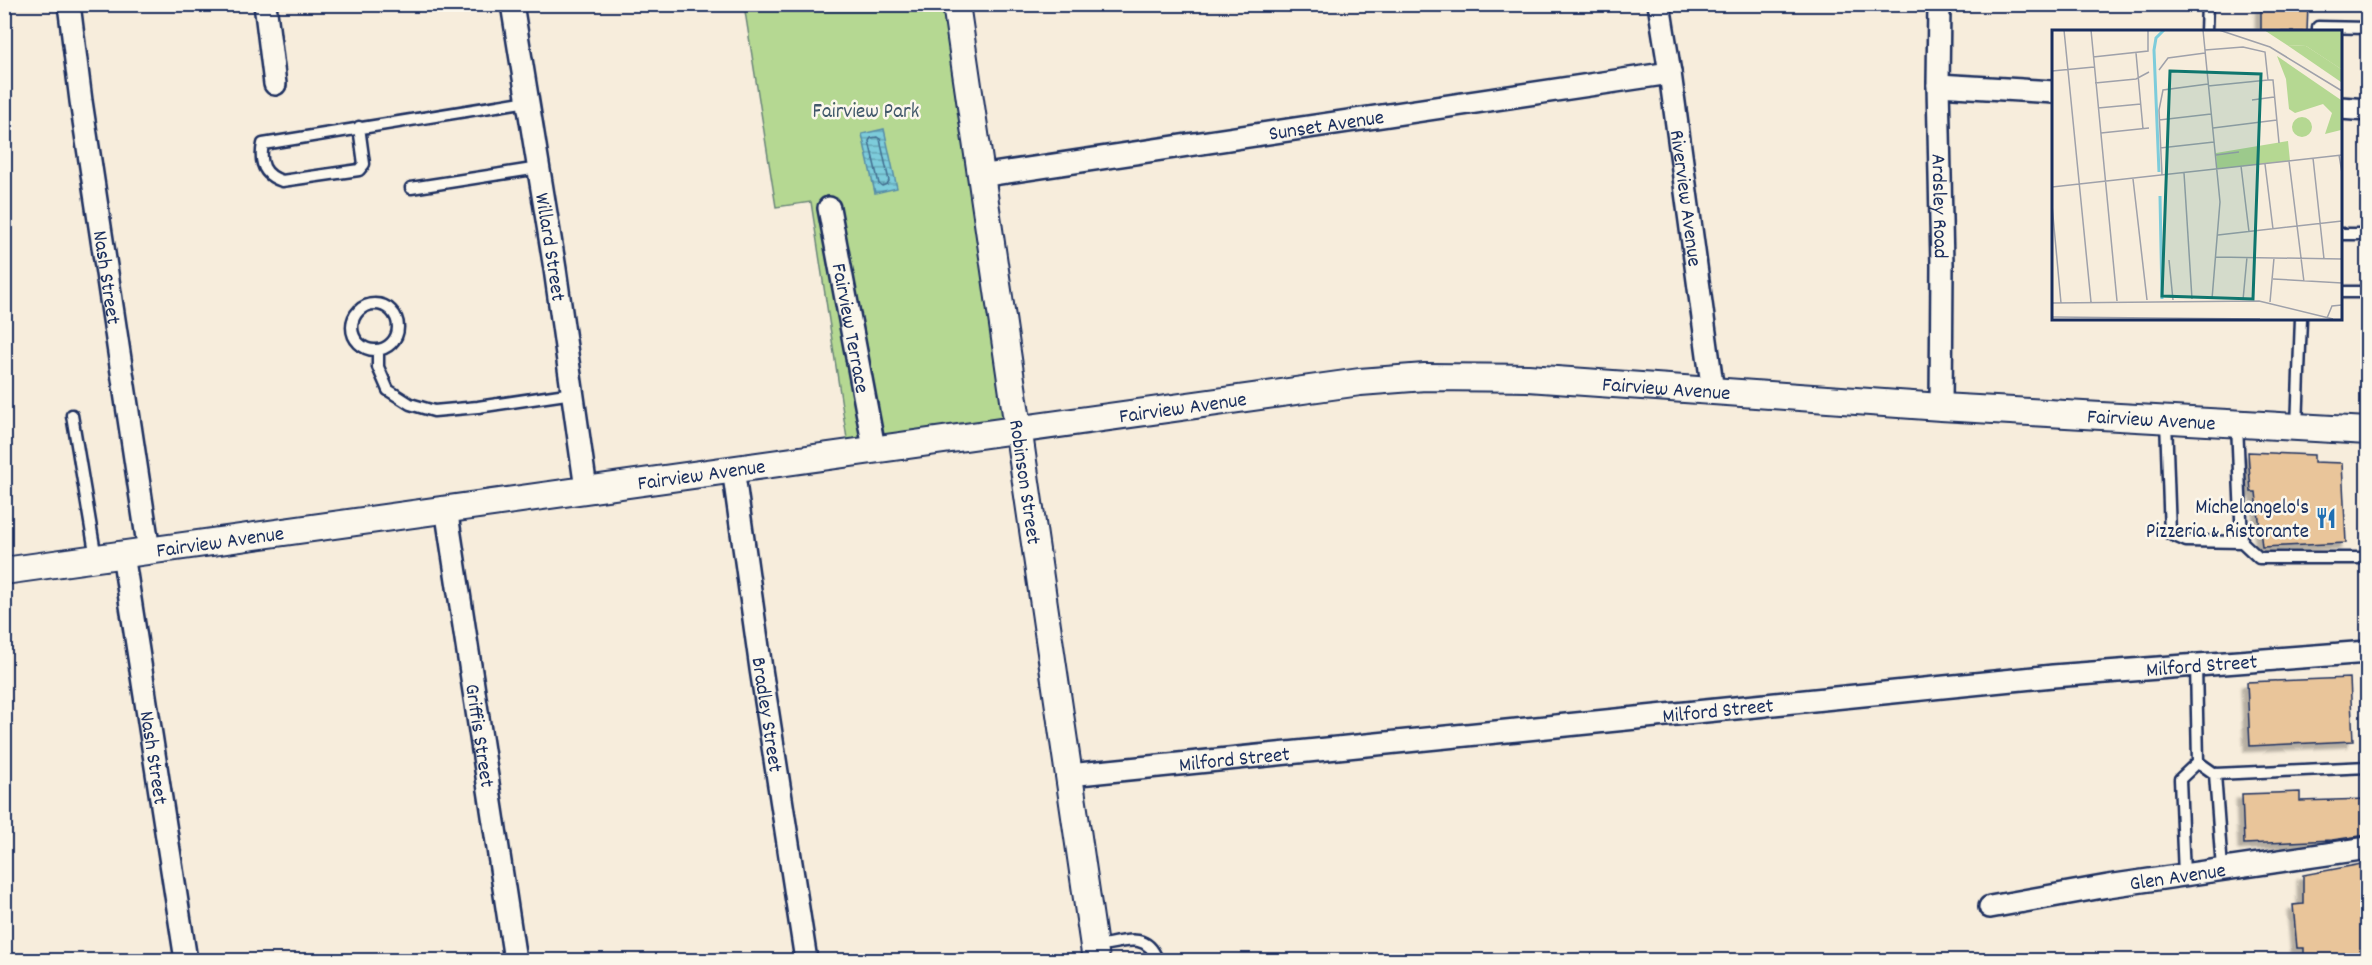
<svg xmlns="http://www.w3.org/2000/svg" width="2372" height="965" viewBox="0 0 2372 965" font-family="Dekko,sans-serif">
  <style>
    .park { fill: #b5d892; stroke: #688478; stroke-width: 1.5 }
    .water { fill: url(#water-rules); stroke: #568da9; stroke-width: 1.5 }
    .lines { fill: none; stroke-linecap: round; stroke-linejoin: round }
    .shore { stroke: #426e90; stroke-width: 1.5 }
    .building { fill: #e9c59a; stroke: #1b2f5e; stroke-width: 1.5; filter: url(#shadow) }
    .service-casing { stroke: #1b2f5e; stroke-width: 15 }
    .minor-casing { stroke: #1b2f5e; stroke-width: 26 }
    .tertiary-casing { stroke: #1b2f5e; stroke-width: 30 }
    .service { stroke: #fbf7ec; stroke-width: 10 }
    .minor { stroke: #fbf7ec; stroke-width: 21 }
    .tertiary { stroke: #fbf7ec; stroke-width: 26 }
    .labels { text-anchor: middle; stroke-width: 5; stroke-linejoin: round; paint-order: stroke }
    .park-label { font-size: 21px; fill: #42596b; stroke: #fbf7ec }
    .street-label { font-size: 21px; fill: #1b2f5e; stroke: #fbf7ec }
    .poi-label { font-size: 21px; fill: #1b2f5e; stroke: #fbf7ec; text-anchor: end }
    .inset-river { fill: none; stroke: #7dccdb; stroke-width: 3 }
    .inset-road { fill: none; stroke: #9fa1aa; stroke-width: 1.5 }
    .view { fill: #0f766e; fill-opacity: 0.15; stroke: #0f766e; stroke-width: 3 }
    .inset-edge { fill: none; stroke: #1b2f5e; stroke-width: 3 }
  </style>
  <defs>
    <pattern id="water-rules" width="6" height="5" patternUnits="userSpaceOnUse" patternTransform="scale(1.5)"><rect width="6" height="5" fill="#7dccdb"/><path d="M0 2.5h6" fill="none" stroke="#66a6b5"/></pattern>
    <filter id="shadow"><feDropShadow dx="-5.5" dy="5.5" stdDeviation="1.5" flood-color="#0004"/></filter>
  </defs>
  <rect width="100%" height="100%" fill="#f7eddc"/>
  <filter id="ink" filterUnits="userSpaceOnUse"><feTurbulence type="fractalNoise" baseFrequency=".0167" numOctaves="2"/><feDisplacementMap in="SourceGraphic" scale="12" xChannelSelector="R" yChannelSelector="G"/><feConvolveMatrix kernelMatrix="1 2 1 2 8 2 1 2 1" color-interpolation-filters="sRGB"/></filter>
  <g filter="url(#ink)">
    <path class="park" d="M 744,5 L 955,5 L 1017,429 L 849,452 L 811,202 L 776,207 Z"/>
    <path class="water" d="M 884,129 L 897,188 L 875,193 L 862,134 Z"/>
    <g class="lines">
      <path class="shore" d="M 877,137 L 880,139 L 889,181 L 887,184 L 882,186 L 879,184 L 869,141 L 871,138 Z"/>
    </g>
    <path class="building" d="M 2261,4 L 2308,4 L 2307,32 L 2261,32 Z
      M 2248,452 L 2314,455 L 2314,462 L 2342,463 L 2346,543 L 2262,547 L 2256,492 L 2251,492 Z
      M 2350,678 L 2353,741 L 2250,746 L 2247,682 Z
      M 2300,792 L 2300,801 L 2367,799 L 2367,835 L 2332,840 L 2244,844 L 2242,794 Z
      M 2367,863 L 2367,959 L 2304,960 L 2304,948 L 2297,948 L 2293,905 L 2303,904 L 2303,875 Z"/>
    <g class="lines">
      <defs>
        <path id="service" d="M 2206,32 L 2207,4
          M 2318,32 L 2318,27 L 2368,28
          M 359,127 L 364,164 L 359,170 L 282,181 C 264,175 259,163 263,144 L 528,101
          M 411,188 L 539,168
          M 2340,234 L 2368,234
          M 2340,292 L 2368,292
          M352 327a23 23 0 1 1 46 0a23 23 0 1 1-46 0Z
          M 378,350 L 378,367 L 388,390 L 410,404 L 434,411 L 478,407 L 573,393
          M 72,415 L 96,558
          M 2166,420 L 2170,534 L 2186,541 L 2242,542 L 2259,558 L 2368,558
          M 2237,424 L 2242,542
          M 2297,428 L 2301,318
          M 2198,762 L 2215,774 L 2222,869
          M 2215,774 L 2368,767
          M 2184,875 L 2180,779 L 2198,762 L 2196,665
          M 1094,947 C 1120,943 1147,929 1157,960"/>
        <g id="minor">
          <path id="s1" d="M 69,4 L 81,101 L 149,551"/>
          <path d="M 265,4 L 275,84"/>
          <path id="s2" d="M 512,4 L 555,269 L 586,489"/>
          <path id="s3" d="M 1659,4 L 1670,73 L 1713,392"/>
          <path id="s4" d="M 1939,4 L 1938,85 L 1942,265 L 1941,407"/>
          <path d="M 1938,85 L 2054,92"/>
          <path d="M 2340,108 L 2368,110"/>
          <path id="s5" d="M 980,176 L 1670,73"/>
          <path id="s6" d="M 829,208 L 874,448"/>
          <path id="s7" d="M 733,468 L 761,669 L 806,960"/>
          <path id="s8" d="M 446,508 L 515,960"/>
          <path id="s9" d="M 123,554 L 186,960"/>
          <path id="s10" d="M 1069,775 L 2053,676 L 2368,652"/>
          <path id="s11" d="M 1990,907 L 2108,886 L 2368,848"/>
        </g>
        <g id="tertiary">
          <path id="s12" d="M 956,4 L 1096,960"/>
          <path id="s13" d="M 4,571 L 1360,382 L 1425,377 L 1528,378 L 1941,407 L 2368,431"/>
        </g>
      </defs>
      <use href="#service" class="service-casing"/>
      <use href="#minor" class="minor-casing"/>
      <use href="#tertiary" class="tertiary-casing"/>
      <use href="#service" class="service"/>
      <use href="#minor" class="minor"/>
      <use href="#tertiary" class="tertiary"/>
    </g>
  </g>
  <defs>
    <symbol id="restaurant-bare" viewBox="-9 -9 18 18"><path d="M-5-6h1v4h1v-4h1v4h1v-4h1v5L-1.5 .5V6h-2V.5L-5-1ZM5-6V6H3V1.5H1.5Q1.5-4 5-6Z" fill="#1f6fb2" stroke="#fbf7ec" stroke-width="2.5" paint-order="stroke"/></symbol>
  </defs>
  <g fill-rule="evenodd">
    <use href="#restaurant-bare" x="2311" y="503" width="30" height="30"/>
  </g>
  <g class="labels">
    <g class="park-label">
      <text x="866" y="117">Fairview Park</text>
    </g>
    <g class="street-label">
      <text dy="7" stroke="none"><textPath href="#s5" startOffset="350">Sunset Avenue</textPath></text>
      <text dy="7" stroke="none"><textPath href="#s3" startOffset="196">Riverview Avenue</textPath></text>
      <text dy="7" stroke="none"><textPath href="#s4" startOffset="202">Ardsley Road</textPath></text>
      <text dy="7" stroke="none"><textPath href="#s2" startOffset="246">Willard Street</textPath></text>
      <text dy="7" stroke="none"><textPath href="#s1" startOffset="276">Nash Street</textPath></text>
      <text dy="7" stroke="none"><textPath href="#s6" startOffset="122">Fairview Terrace</textPath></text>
      <text dy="7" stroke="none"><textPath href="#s13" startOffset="1676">Fairview Avenue</textPath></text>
      <text dy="7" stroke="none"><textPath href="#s13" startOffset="1190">Fairview Avenue</textPath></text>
      <text dy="7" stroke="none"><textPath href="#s13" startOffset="2162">Fairview Avenue</textPath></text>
      <text dy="7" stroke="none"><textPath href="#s13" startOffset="704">Fairview Avenue</textPath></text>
      <text dy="7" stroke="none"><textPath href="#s12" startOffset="483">Robinson Street</textPath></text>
      <text dy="7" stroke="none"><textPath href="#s13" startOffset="218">Fairview Avenue</textPath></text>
      <text dy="7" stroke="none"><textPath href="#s10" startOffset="1138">Milford Street</textPath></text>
      <text dy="7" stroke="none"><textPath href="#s10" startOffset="652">Milford Street</textPath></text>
      <text dy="7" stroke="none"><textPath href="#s7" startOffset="249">Bradley Street</textPath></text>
      <text dy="7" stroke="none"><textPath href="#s8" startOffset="230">Griffis Street</textPath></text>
      <text dy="7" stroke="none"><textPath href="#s9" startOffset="206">Nash Street</textPath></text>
      <text dy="7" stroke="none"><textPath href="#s10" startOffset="166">Milford Street</textPath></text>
      <text dy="7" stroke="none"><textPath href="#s11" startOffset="190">Glen Avenue</textPath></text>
    </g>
    <g class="poi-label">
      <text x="2309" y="513">Michelangelo's<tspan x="2309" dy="24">Pizzeria &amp; Ristorante</tspan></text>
    </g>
  </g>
  <g transform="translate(2052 30)">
    <rect width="290" height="290" fill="#f7eddc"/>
    <path d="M 235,15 L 254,16 L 277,31 L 289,39 L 289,52 Z" fill="#b5d892"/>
    <path d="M 212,0 L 289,0 L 289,39 L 254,16 L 235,15 ZM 225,26 L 289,70 L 289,100 L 273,104 L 280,83 L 271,74 L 243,83 L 237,79 L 234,49 Z" fill="#b5d892"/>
    <path d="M240 97a10 10 0 1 1 20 0a10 10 0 1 1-20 0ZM 236,111 L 238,131 L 165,139 L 164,123 Z" fill="#b5d892"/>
    <path class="inset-river" d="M 107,142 L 102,20 L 104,8 L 112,0M 108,166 L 110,269"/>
    <path class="inset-road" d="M 12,0 L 39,272M 39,0 L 65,271M 151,0 L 168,172 L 160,269M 167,0 L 218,17 L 290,61M 153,20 L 191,17 L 213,22 L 216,50 L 221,50 L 227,113M 84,23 L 91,99M 41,27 L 96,21 L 96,0M 107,40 L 116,28 L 153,23M 0,41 L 42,37M 43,53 L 84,49 L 97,42M 156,56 L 216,50M 200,70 L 222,67M 46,78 L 89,74M 107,90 L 159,84M 161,98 L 225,90M 49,103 L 97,98M 108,118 L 162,112M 164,125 L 187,122M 287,125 L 290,143M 261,128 L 272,229M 237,131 L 252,252M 213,134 L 221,199M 189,136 L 197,202M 0,137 L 0,157M 132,143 L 140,269M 110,145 L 107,80 L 111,60 L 156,54M 81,149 L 95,270M 0,157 L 290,125M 0,175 L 9,273M 166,205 L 290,191M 164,227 L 290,229M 117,230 L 121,270M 221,249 L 290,253M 191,270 L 195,227M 218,272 L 222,228M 0,273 L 207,271 L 281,289M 0,287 L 208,289M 275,288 L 280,276 L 290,275"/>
    <path class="view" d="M 118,41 L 209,44 L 201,269 L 110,266 Z"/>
    <rect width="290" height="290" class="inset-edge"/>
  </g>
  <rect width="2372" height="965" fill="none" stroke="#fbf7ec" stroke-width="24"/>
  <rect x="12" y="12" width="2348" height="941" fill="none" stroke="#1b2f5e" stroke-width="2" filter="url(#ink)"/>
</svg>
